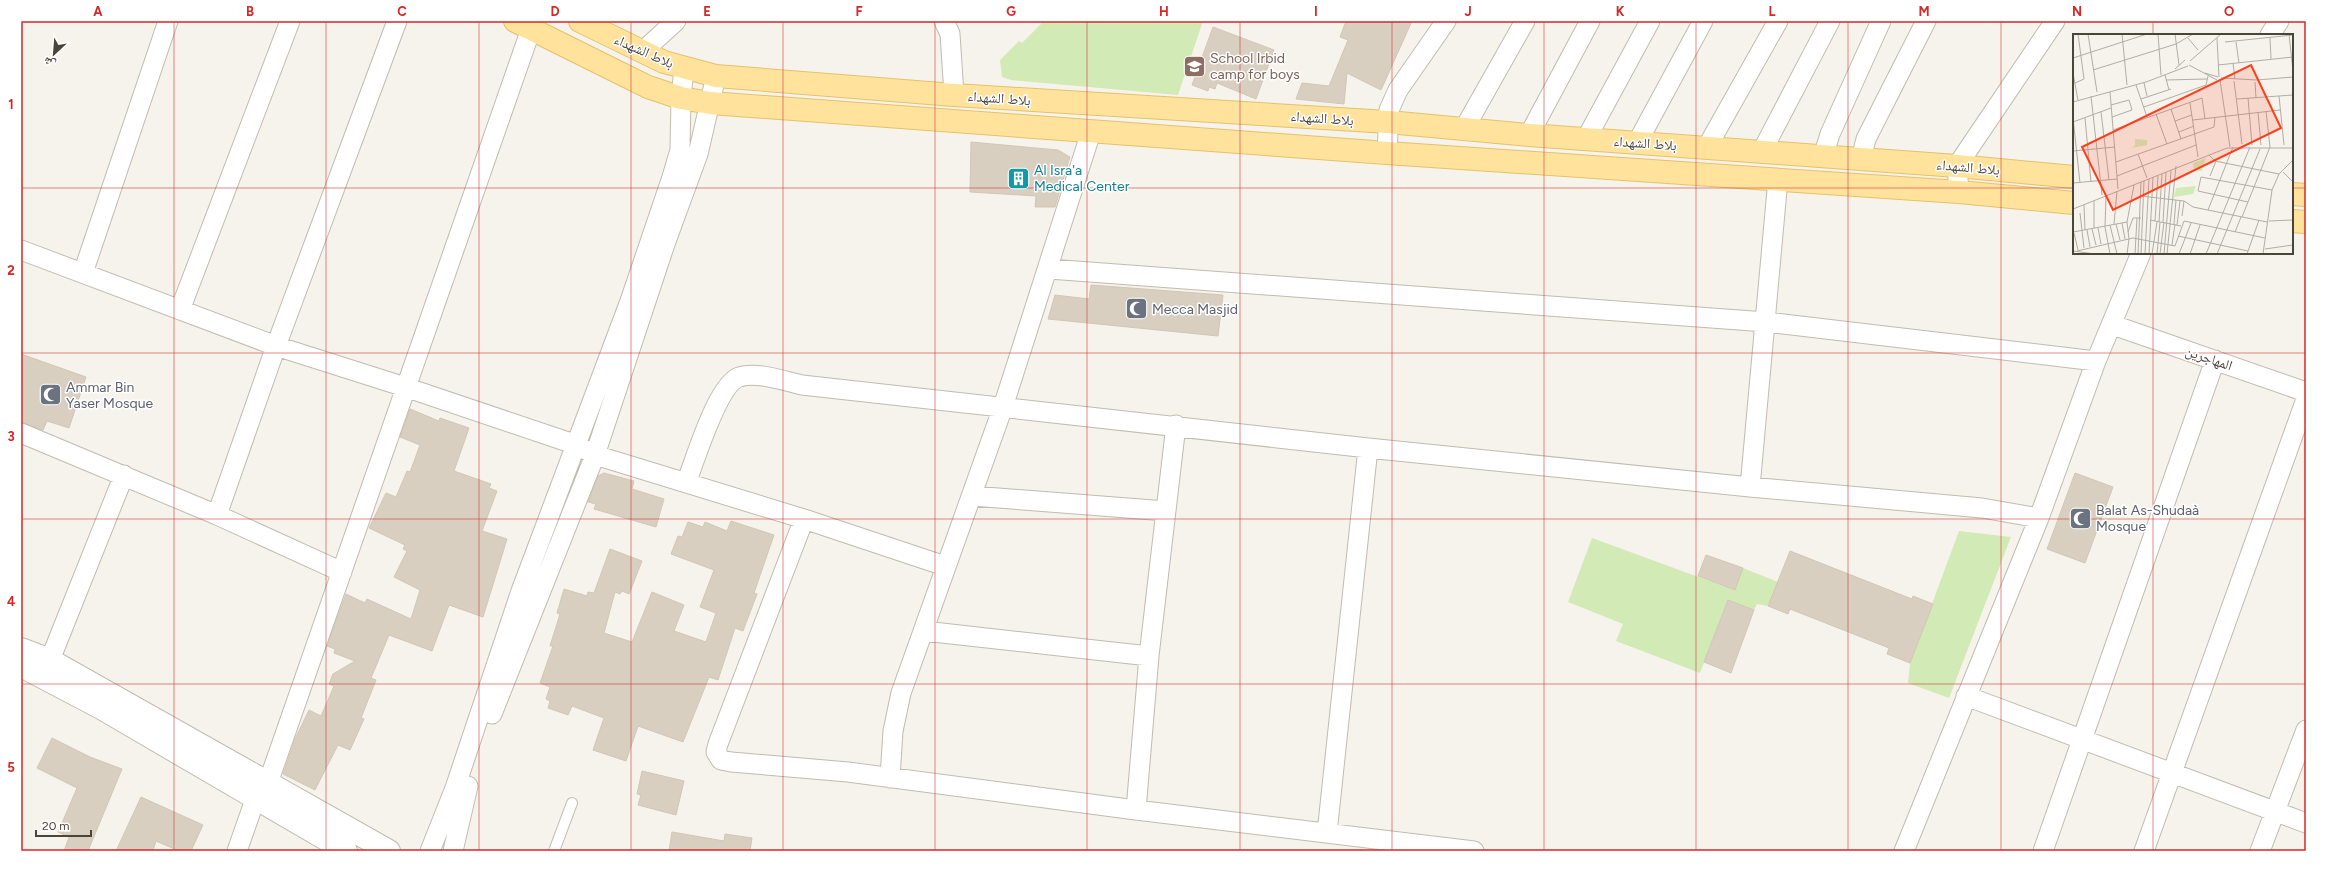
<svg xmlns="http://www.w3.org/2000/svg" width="2327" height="872" viewBox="0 0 2327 872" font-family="Figtree,'Noto Naskh Arabic',sans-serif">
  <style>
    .green { fill: #d2eab5 }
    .building { fill: #d8cfc1; stroke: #d3c7b4 }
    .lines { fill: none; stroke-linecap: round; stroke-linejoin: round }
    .service-casing { stroke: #c2bbae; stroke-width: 12 }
    .minor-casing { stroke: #c2bbae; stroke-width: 21 }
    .tertiary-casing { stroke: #c2bbae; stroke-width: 24 }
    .primary-casing { stroke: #e6c16a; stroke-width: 24 }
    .service { stroke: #fff; stroke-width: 10 }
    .minor { stroke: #fff; stroke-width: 19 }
    .tertiary { stroke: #fff; stroke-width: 22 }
    .primary { stroke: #ffe39c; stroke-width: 22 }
    .grid { fill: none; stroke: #d62828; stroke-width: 1; stroke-opacity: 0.55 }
    .labels { text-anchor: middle; stroke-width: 3; stroke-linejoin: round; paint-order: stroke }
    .street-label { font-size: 14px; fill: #4b4439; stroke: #fff }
    .education-label { font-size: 14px; fill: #785e54; stroke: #fff; text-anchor: start }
    .culture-label { font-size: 14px; fill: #0d838f; stroke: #fff; text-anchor: start }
    .worship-label { font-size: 14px; fill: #5b616d; stroke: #fff; text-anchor: start }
    .inset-road { fill: none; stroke: #b2ada4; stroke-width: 1 }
    .view { fill: #fc3f1d; fill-opacity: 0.15; stroke: #fc3f1d; stroke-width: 2 }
    .inset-edge { fill: none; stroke: #4b4439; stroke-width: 2 }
    .neatline { fill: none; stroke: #d62828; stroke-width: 1.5 }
    .grid-label { font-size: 13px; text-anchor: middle; font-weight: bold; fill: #d62828 }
  </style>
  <rect width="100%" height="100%" fill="#f6f3ec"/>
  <path class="green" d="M 1044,21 L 1203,21 L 1178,95 L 1011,80 L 1002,77 L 1000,60 L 1019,41 L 1022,43 Z
    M 1959,531 L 2011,537 L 1949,698 L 1908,683 L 1910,663 Z
    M 1592,538 L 1734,590 L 1743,568 L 1778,582 L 1768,606 L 1757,604 L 1754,610 L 1728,600 L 1700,673 L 1616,641 L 1623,624 L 1568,602 Z"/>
  <path class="building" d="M 1346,21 L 1412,21 L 1381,90 L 1347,73 L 1344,104 L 1296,99 L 1302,83 L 1329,86 L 1348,40 L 1340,37 Z
    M 1213,27 L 1274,50 L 1256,99 L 1217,83 L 1215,89 L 1209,87 L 1208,91 L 1192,85 Z
    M 971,142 L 1058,150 L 1070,157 L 1055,207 L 1035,207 L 1036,196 L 970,192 Z
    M 1091,285 L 1223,295 L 1218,336 L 1048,319 L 1055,295 L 1089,299 Z
    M 21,354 L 86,377 L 69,428 L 47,421 L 43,430 L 21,422 Z
    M 410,409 L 439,421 L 440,418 L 469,428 L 454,471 L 491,484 L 489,488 L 497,491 L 482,531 L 507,539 L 483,617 L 449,605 L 432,651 L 389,635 L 371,678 L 376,680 L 361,718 L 364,719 L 350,750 L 338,745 L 315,790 L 283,774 L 295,739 L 309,710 L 321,716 L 334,686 L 329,684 L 333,674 L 355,661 L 334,653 L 335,649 L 327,646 L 346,594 L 365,603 L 367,599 L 411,619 L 420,590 L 394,577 L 407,551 L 403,549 L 405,545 L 369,528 L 386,493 L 396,497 L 407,471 L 410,472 L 420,445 L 400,437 Z
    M 604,473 L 634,481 L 632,489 L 664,499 L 656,527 L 594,509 L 596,504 L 588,502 L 598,476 Z
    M 2075,473 L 2113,487 L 2085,563 L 2047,549 Z
    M 731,521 L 774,535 L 754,593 L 757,594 L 743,631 L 735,628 L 718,680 L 709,677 L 683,742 L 638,726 L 626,761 L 593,750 L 604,718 L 572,706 L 568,715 L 548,708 L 550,701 L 546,699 L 550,687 L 540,683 L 553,646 L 550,646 L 560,614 L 557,613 L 564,589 L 587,596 L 588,592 L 594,593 L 610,549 L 642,561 L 629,594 L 622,591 L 620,594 L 615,592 L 604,633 L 632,642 L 652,592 L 684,605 L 674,631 L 706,642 L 716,613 L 700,607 L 714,570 L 671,554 L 678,536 L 682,537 L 688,522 L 703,527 L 705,522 L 727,531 Z
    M 1790,551 L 1912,599 L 1913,596 L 1933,604 L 1910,663 L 1887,654 L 1889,648 L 1790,609 L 1788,614 L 1768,606 Z
    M 1706,555 L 1743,568 L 1735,590 L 1698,576 Z
    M 1728,600 L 1754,610 L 1731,673 L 1704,662 Z
    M 52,738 L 90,757 L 122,769 L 88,851 L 64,851 L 69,837 L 58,832 L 77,788 L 37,768 Z
    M 642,771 L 684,781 L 676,815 L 638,805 L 641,795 L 637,794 Z
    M 141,797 L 203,825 L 191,851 L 179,851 L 156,841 L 153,851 L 116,851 Z
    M 672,832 L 724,841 L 725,834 L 752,838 L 750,851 L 669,851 Z"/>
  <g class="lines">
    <defs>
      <path id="service" d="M 554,851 L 572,803"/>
      <path id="minor" d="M 944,21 L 950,34 L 954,95
        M 2270,35 L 2279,21
        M 642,52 L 676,21
        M 1464,129 L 1525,21
        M 1529,135 L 1590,21
        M 1586,139 L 1650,21
        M 1637,143 L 1703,21
        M 1707,147 L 1778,21
        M 1387,153 L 1389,110 L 1398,90 L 1446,21
        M 1761,153 L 1830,21
        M 1823,157 L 1830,134 L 1881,21
        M 1861,159 L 1866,139 L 1926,21
        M 1959,192 L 1957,166 L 2055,21
        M 21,250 L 276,346 L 405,387 L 577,445 L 595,455 L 804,519 L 945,566
        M 1049,269 L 1766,322 L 2096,361
        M 83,273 L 168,21
        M 180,310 L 290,21
        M 2113,325 L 2306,392
        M 21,433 L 217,515 L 342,572
        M 686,483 C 695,461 717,385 739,377 C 757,371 784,381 802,385 L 1368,448 L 1750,487 L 1982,508 L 2039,518
        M 1750,487 L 1778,179
        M 972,496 L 1166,511
        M 217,515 L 276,346 L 397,21
        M 804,519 L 718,744 L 716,752 L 721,760 L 731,762 L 848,772 L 1136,810 L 1474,851
        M 924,631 L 1149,656
        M 50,660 L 124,475
        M 1966,696 L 2306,823
        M 492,714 L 595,455 L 665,244 L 698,154 L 716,76
        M 890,778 L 893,731 L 901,693 L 1003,407 L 1091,132
        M 268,783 L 531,29
        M 1136,810 L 1149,656 L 1176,425
        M 1327,833 L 1368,448
        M 237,851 L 256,797
        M 430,851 L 455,788 L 521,591 L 630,301 L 672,177 L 680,150 L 681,98 L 684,68
        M 453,851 L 468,786
        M 1904,851 L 2039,518 L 2096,361 L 2141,253
        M 2043,851 L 2215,360
        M 2144,851 L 2306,399
        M 2260,851 L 2306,730"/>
      <path id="tertiary" d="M 21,649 L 50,660 L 389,851
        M 21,666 L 101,708 L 346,851"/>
      <path id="primary" d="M 515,21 L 648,87 L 681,98 L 710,103 L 1387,153 L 1959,192 L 2074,203
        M 580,21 L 664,62 L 716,76 L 954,95 L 1388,122 L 1529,135 L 1957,166 L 2074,177
        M 2292,194 L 2306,195
        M 2292,221 L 2306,222"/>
    </defs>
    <use href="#service" class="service-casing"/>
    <use href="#minor" class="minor-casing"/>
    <use href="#tertiary" class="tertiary-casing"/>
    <use href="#primary" class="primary-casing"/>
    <use href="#service" class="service"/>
    <use href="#minor" class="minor"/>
    <use href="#tertiary" class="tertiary"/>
    <use href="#primary" class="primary"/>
  </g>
  <path class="grid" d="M 174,21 L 174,851M 326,21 L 326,851M 479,21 L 479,851M 631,21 L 631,851M 783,21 L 783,851M 935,21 L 935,851M 1087,21 L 1087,851M 1240,21 L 1240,851M 1392,21 L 1392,851M 1544,21 L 1544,851M 1696,21 L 1696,851M 1848,21 L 1848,851M 2001,21 L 2001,851M 2153,21 L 2153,35M 21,188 L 2074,188M 2292,188 L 2306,188M 2153,253 L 2153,851M 21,353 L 2306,353M 21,519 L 2306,519M 21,684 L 2306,684"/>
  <defs>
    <symbol id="school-square" viewBox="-11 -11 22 22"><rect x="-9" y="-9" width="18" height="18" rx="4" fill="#8d6e63" stroke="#fff"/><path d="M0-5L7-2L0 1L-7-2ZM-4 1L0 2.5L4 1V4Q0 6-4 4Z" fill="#fff"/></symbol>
    <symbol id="building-square" viewBox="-11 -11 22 22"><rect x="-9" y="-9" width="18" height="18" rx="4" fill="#0f9aa8" stroke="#fff"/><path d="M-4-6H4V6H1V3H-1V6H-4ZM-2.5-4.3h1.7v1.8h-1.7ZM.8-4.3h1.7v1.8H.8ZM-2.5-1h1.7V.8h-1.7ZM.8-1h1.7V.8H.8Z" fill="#fff"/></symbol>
    <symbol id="mosque-square" viewBox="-11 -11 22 22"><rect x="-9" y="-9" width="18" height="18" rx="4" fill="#6b7280" stroke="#fff"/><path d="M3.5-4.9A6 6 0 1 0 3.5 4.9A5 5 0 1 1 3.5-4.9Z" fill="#fff"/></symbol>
  </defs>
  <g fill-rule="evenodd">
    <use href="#school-square" x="1182" y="54" width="25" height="25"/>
    <use href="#building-square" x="1006" y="166" width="25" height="25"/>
    <use href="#mosque-square" x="1124" y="296" width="25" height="25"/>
    <use href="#mosque-square" x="38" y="382" width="25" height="25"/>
    <use href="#mosque-square" x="2068" y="506" width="25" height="25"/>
  </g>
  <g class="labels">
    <g class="street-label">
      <text transform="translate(644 51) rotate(24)" y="5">بلاط الشهداء</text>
      <text transform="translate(999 98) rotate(4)" y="5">بلاط الشهداء</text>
      <text transform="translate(1322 118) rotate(4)" y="5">بلاط الشهداء</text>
      <text transform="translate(1645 143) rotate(4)" y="5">بلاط الشهداء</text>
      <text transform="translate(1968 167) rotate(5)" y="5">بلاط الشهداء</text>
      <text transform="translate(2209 358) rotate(19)" y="5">المهاجرين</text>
    </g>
    <g class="education-label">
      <text x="1210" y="63">School Irbid<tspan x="1210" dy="16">camp for boys</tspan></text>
    </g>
    <g class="culture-label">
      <text x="1034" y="175">Al Isra'a<tspan x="1034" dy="16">Medical Center</tspan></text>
    </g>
    <g class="worship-label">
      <text x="1152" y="314">Mecca Masjid</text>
      <text x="66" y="392">Ammar Bin<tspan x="66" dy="16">Yaser Mosque</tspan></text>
      <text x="2096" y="515">Balat As-Shudaà<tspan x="2096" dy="16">Mosque</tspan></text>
    </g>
  </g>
  <g transform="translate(2073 34)">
    <rect width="220" height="220" fill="#f6f3ec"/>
    <path d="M 62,105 L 74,106 L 74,111 L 59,114 L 62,111 ZM 133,124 L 129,137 L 121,136 L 120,129 ZM 123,152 L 120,160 L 101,163 L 103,154 Z" fill="#d2eab5"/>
    <path class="inset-road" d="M 15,0 L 24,58M 49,0 L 54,51M 85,0 L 88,41M 102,0 L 106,31M 216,0 L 220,37M 115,4 L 125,16M 144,4 L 146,43M 197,4 L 198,25M 152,8 L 220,1M 163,8 L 166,29M 0,24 L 74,0M 117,27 L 148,0M 160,29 L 162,45M 116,31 L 144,46M 145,31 L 220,23M 102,35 L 112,26M 20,36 L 103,10 L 120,0M 0,39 L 5,66M 132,39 L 145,43M 92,41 L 96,56M 148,44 L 184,46 L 220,43M 93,46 L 134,45M 147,46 L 157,113M 161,47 L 169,110M 182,48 L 183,64M 2,49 L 11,45 L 5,0M 71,49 L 74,62M 63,51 L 74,83M 37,58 L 45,155M 18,62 L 29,161M 206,62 L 211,111M 175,64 L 179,111M 68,65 L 98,55M 164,65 L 220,61M 0,68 L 73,48 L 115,32M 117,69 L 125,123M 38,71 L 56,66 L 59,76 L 39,83M 71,73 L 133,51 L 135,42M 98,75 L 108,105M 28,78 L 36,146M 185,78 L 188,111M 83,80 L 94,110M 0,84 L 7,149M 12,84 L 18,148M 120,86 L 207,76M 102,87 L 119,81M 0,88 L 38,74M 40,96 L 129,64 L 132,85M 106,98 L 121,92M 0,117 L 42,113M 65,120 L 74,144M 136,121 L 142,127 L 206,140M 43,128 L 141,93 L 142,83M 210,138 L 220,148M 44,142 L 123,111M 137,142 L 143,127M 0,149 L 44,145M 33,162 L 32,193 L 37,220M 68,162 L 111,167 L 120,173 L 194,188M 21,167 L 21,194M 175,168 L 125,157 L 128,143 L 199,156M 11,171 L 12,196M 0,175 L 154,114 L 220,114M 135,176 L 160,113M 7,179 L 11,214M 109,182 L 111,167M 169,183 L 197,113 L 193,77M 77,186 L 108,192M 220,186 L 220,172M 82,187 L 85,142M 196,187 L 220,186M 86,188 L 89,140M 90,188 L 93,138M 49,189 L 52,205M 41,190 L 44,157M 43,190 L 47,206M 101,190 L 103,166M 37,191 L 44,220M 104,191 L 107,167M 25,194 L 28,210M 19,195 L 23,211M 14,196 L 17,213M 0,198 L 54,188M 55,198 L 60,184 L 68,184M 162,198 L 168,183M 1,199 L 5,216M 105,202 L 175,217M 99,211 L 102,190M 192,215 L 220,211M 0,217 L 22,220M 4,217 L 60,204 L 102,212 L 111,187 L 192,204M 54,220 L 56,205 L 54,188 L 61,151M 62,220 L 64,184M 65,220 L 68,148M 68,220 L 71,147M 72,220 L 76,145M 76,220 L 80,143M 79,220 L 84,188M 84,220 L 87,188M 87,220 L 91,188M 91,220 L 98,137M 94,220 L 103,132M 106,220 L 118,189M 117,220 L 127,191M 133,220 L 177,113M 144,220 L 187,115M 174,220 L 186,186M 190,220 L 199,156 L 206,140 L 220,126"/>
    <path class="view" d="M 178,31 L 208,94 L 40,176 L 9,113 Z"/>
    <rect width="220" height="220" class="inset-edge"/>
  </g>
  <rect width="2327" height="872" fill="none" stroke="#ffffff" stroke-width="44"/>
  <g transform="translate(54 54) rotate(206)" stroke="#ffffff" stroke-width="3" paint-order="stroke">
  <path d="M0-3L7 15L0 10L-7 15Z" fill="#4b4439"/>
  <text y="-6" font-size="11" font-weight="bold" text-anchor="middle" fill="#4b4439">ش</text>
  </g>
  <path d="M36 830v6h55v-6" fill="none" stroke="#4b4439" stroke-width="2"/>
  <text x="42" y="830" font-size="12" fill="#4b4439" stroke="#ffffff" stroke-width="3" paint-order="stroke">20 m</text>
  <rect x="22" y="22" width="2283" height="828" class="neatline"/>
  <g class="grid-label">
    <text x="98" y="16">A</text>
    <text x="250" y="16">B</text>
    <text x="402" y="16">C</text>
    <text x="555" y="16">D</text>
    <text x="707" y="16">E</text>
    <text x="859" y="16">F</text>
    <text x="1011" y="16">G</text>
    <text x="1164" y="16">H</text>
    <text x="1316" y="16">I</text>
    <text x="1468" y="16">J</text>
    <text x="1620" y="16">K</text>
    <text x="1772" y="16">L</text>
    <text x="1924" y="16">M</text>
    <text x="2077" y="16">N</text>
    <text x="2229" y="16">O</text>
    <text x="11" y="109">1</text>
    <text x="11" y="275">2</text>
    <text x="11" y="441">3</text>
    <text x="11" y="606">4</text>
    <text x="11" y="772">5</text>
  </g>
</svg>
